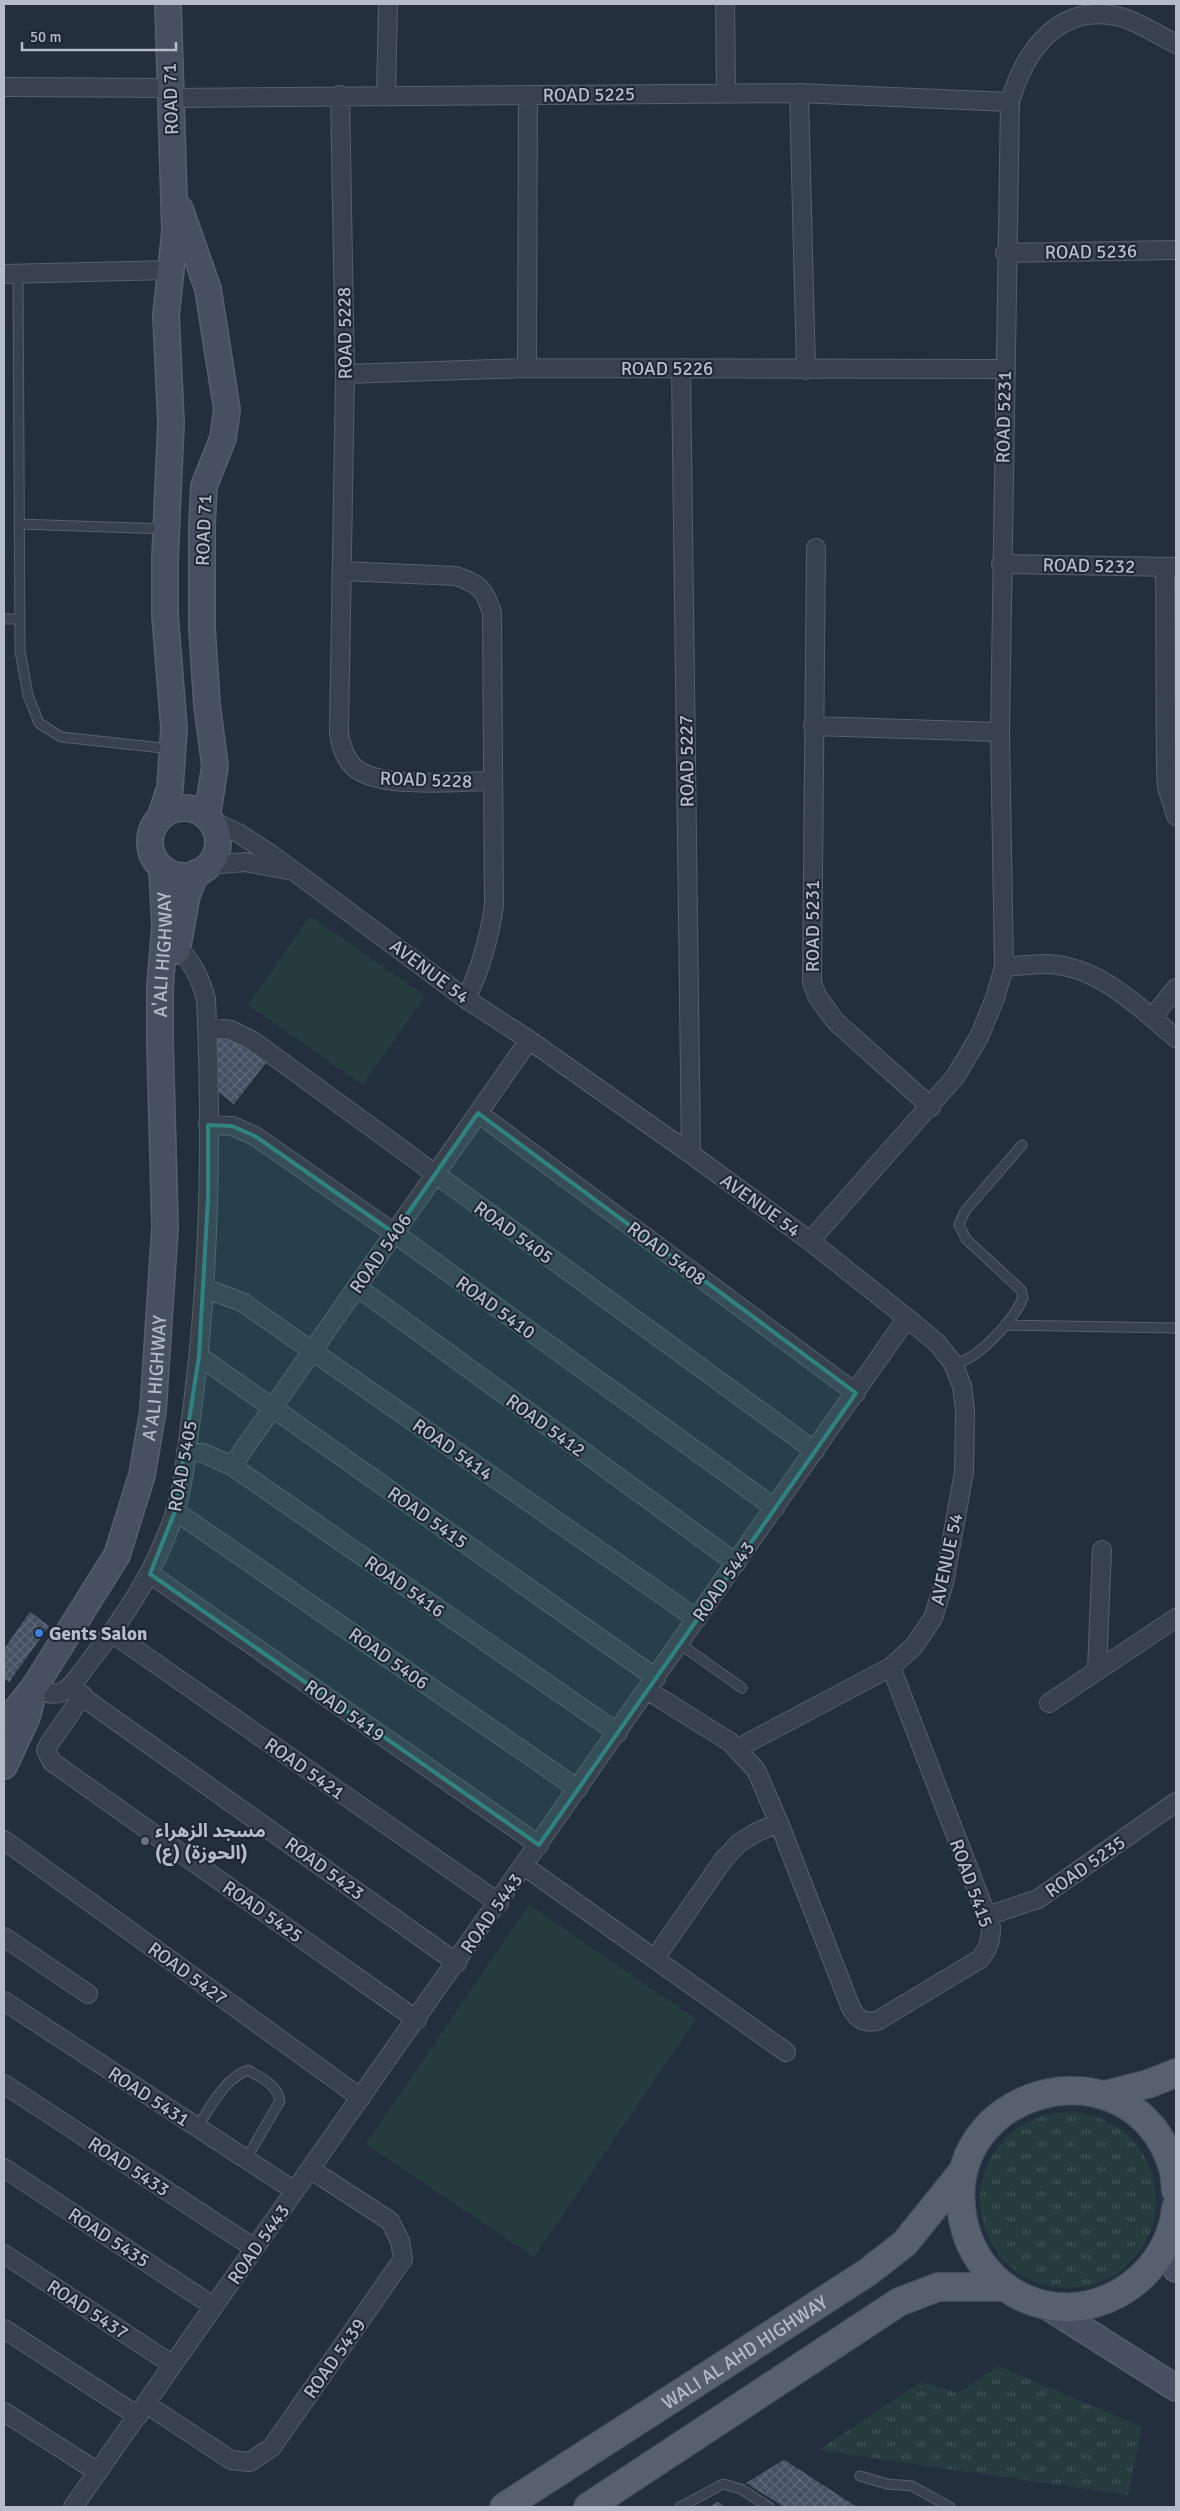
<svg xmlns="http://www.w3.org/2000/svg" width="1180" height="2511" viewBox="0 0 1180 2511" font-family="Signika,'Noto Sans Arabic',sans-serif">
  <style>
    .grass { fill: url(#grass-tufts) }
    .green { fill: #263c3f }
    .building { fill: url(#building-cross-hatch); stroke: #1f2835 }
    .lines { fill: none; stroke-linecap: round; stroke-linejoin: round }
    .lane-casing { stroke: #565f6c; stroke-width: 11 }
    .street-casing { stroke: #565f6c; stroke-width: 20 }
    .secondary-casing { stroke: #565f6c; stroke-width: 28 }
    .primary-casing { stroke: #414a57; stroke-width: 30 }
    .lane { stroke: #38414e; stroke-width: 9 }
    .street { stroke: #38414e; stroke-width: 18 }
    .secondary { stroke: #465061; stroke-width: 25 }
    .primary { stroke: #56606e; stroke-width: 28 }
    .marked { fill: #308480; fill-opacity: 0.2; stroke: #308480; stroke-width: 4; stroke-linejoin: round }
    .shop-dot { fill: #3f7fe0; stroke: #1d2633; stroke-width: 2 }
    .worship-dot { fill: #6b7280; stroke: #1d2633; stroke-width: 2 }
    .labels { text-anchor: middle; stroke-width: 4; stroke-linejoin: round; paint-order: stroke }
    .street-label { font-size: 19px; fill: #b4bcc9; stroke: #1d2633 }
    .poi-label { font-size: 19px; font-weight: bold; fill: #b4bcc9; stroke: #1d2633; text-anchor: start }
  </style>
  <defs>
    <pattern id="grass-tufts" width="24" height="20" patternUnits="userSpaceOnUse" patternTransform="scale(1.25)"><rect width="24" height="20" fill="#263c3f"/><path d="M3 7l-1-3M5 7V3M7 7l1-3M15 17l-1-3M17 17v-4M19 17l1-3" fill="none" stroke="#435659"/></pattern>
    <pattern id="building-cross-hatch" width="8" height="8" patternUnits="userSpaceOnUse" patternTransform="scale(1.25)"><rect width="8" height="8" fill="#455162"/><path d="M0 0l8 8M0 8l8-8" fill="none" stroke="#5d6877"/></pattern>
  </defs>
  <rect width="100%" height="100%" fill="#242f3e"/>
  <path class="grass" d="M980 2200a88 88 0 1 1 176 0a88 88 0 1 1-176 0Z
    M 998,2366 L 1142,2427 L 1128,2495 L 819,2450 L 921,2382 L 958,2393 Z"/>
  <path class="green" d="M 310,916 L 425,996 L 363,1085 L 248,1005 Z
    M 529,1905 L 696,2019 L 534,2257 L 366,2144 Z"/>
  <path class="building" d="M 232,1033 L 268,1061 L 234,1105 L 219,1093 L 212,1082 L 213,1036 Z
    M 30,1611 L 50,1626 L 9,1683 L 4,1679 L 4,1648 Z
    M 784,2459 L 858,2507 L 783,2507 L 745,2483 Z
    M 718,2501 L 726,2507 L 708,2507 Z"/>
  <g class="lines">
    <defs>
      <path id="lane" d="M 18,274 L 20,651 L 28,695 L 39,723 L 61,737 L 172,749
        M 19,524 L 166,529
        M 4,619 L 20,619
        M 1005,1325 L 1176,1328
        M 953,1363 C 976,1363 1014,1319 1023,1298 L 1021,1290 L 966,1239 L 959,1225 L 965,1211 L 1022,1145
        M 680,1644 L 742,1688
        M 197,2127 C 211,2107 224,2079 248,2070 C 261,2078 277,2084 280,2101 L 246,2159
        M 860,2476 L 887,2484 L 912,2486 L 950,2507
        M 680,2507 L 723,2484 L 741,2489 L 769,2507"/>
      <path id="street" d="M 725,4 L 726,92
        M 4,87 L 169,88
        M 799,93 L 806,370
        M 340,95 L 345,374 L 339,733 C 341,745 344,758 354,767 C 379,790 457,781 492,781
        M 386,95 L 388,4
        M 169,98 L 799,93 L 1010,102
        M 1005,253 L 1176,250
        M 4,274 L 171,270
        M 527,368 L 528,95
        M 681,368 L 691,1154
        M 345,374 L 527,368 L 1004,369
        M 816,548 L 812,982 L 817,996 L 835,1021 L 931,1107
        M 1001,564 L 1175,567
        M 1165,567 L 1166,772 L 1167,787 L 1176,816
        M 342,571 L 456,576 C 480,584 485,590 492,613 L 494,906 C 489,939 481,968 466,999
        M 813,726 L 1000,732
        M 210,820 L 238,833 L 272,855 L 466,999 L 529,1040 L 691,1154 L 810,1241 L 907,1318 L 937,1343 L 953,1363 L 962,1386 L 965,1410 L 964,1472 L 944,1583 L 933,1618 L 914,1646 L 891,1667 L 738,1748
        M 209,865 L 245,862 L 288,870
        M 1004,967 C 1018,966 1033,964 1047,964 C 1099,966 1139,1007 1176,1038
        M 1152,1018 L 1176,988
        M 207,1027 L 231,1030 L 253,1041 L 815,1451
        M 478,1113 L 856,1393
        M 208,1125 L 232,1126 L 255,1136 L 394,1233 L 775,1508
        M 810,1241 L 955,1077 L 979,1037 L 995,998 L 1004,967 L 1000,732 L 1010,102 C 1025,49 1061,0 1124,18 C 1142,24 1160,36 1176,44
        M 357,1287 L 736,1563
        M 204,1288 L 242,1302 L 697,1619
        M 199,1356 L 656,1678
        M 186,1451 L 203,1453 L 232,1466 L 618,1733
        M 232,1466 L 529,1040
        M 175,1511 L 578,1789
        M 150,1574 L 539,1845
        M 112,1633 L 499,1903
        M 1097,1670 L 1102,1550
        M 35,1686 C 62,1707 75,1681 90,1661 C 127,1614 155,1571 175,1513 C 185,1481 188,1437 193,1403 C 210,1270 212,1133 206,999 C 200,977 192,962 177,946
        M 647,1690 L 730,1742 L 756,1770 L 779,1823 L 851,2008 C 858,2020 864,2023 877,2021 L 980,1959 C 989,1948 991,1940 991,1927 L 891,1667
        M 74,1691 L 457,1963
        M 83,1695 L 49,1744 L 46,1750 L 52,1762 L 417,2020
        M 1049,1703 L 1176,1618
        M 4,1840 L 361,2098
        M 524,1866 L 786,2052
        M 987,1916 L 1038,1899 L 1176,1802
        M 4,1937 L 88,1994
        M 655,1958 L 724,1859 L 739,1843 L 757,1832 L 779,1823
        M 4,2001 L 295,2191
        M 4,2084 L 254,2248
        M 4,2168 L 213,2306
        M 4,2254 L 173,2365
        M 4,2329 L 138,2416
        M 146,2404 L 231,2460 L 250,2462 L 272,2447 L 403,2259 L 400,2241 L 390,2221 L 310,2169
        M 4,2412 L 98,2472
        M 73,2507 L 907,1318"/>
      <g id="secondary">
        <path d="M 180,209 L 208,289 L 227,410 L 223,438 L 204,486 L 202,526 L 202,628 L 207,705 L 215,766 L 207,817"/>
        <circle cx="184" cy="842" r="34"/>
        <path d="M 160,818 L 170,788 L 174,728 L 165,615 L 165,558 L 171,423 L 166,315 L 175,232 L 168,4"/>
        <path d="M 177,951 L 187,895 L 196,873"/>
        <path id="s1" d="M 4,1725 L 35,1686 L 117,1555 L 142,1475 L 153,1411 L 165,1228 L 160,1041 L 160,987 L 165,926 L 162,868"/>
        <path d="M 4,1766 L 27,1717 L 32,1697"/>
        <path d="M 1168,2243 L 1176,2269"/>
        <path d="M 1045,2305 L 1176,2388"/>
      </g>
      <g id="primary">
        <path d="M 1104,2095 L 1148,2084 L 1176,2073"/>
        <path d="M 1176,2191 C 1175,2183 1175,2173 1172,2165 C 1130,2037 937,2087 963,2220 C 969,2251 988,2278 1016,2294 C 1084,2332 1168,2283 1176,2208"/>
        <path id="s2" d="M 504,2507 L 868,2272 L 905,2243 L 963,2171"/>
        <path d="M 588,2507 L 899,2302 L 938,2287 L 1004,2287"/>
      </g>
    </defs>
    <use href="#lane" class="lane-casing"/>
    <use href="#street" class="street-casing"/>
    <use href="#secondary" class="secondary-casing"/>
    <use href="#primary" class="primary-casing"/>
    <use href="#lane" class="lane"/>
    <use href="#street" class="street"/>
    <use href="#secondary" class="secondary"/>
    <use href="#primary" class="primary"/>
  </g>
  <path class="marked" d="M 478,1113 L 856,1393 L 539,1845 L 150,1574 L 175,1511 L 199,1356 L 208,1198 L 208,1125 L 232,1126 L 255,1136 L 394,1233 Z"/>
  <circle class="shop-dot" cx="39" cy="1633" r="5"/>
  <circle class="worship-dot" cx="145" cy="1841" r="5"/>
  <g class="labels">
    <g class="street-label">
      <text transform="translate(589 94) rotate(-1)" y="7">ROAD 5225</text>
      <text transform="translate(170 99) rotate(-92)" y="7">ROAD 71</text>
      <text transform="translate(1091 251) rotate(-1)" y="7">ROAD 5236</text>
      <text transform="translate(344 333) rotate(-91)" y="7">ROAD 5228</text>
      <text x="667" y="375">ROAD 5226</text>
      <text transform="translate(1003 417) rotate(-89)" y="7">ROAD 5231</text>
      <text transform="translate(203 530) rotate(-88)" y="7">ROAD 71</text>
      <text transform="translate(1089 565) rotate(1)" y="7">ROAD 5232</text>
      <text transform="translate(686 761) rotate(-91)" y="7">ROAD 5227</text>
      <text transform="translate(426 779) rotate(2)" y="7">ROAD 5228</text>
      <text transform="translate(812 926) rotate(-90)" y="7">ROAD 5231</text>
      <text dy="7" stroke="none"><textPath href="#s1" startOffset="810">A'ALI HIGHWAY</textPath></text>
      <text transform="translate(430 971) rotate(37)" y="7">AVENUE 54</text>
      <text transform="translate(761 1205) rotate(36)" y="7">AVENUE 54</text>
      <text transform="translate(514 1232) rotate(36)" y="7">ROAD 5405</text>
      <text transform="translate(380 1253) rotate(-55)" y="7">ROAD 5406</text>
      <text transform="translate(667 1253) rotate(37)" y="7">ROAD 5408</text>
      <text transform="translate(496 1307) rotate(36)" y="7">ROAD 5410</text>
      <text dy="7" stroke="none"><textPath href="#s1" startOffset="386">A'ALI HIGHWAY</textPath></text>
      <text transform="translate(546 1425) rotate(36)" y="7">ROAD 5412</text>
      <text transform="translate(453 1449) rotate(35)" y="7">ROAD 5414</text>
      <text transform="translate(182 1466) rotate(-80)" y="7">ROAD 5405</text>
      <text transform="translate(428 1517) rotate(35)" y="7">ROAD 5415</text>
      <text transform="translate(946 1559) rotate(-78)" y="7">AVENUE 54</text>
      <text transform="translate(723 1581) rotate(-55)" y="7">ROAD 5443</text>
      <text transform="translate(405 1586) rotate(35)" y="7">ROAD 5416</text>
      <text transform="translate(389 1658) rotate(35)" y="7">ROAD 5406</text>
      <text transform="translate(345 1710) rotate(35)" y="7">ROAD 5419</text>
      <text transform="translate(305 1768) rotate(35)" y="7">ROAD 5421</text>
      <text transform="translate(1085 1866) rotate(-35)" y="7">ROAD 5235</text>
      <text transform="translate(325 1868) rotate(36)" y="7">ROAD 5423</text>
      <text transform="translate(972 1883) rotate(70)" y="7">ROAD 5415</text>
      <text transform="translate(263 1911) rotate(35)" y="7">ROAD 5425</text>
      <text transform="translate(491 1913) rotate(-55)" y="7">ROAD 5443</text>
      <text transform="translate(188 1973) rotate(36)" y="7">ROAD 5427</text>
      <text transform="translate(149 2096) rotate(33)" y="7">ROAD 5431</text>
      <text transform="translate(129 2166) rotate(33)" y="7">ROAD 5433</text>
      <text transform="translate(109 2237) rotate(33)" y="7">ROAD 5435</text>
      <text transform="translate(258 2244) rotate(-55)" y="7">ROAD 5443</text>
      <text transform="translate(88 2309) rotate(33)" y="7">ROAD 5437</text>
      <text dy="7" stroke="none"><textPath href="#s2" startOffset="286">WALI AL AHD HIGHWAY</textPath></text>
      <text transform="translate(334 2358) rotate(-55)" y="7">ROAD 5439</text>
    </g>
    <g class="poi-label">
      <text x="49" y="1640">Gents Salon</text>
      <text x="155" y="1837">مسجد الزهراء<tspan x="155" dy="22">(ع) (الحوزة)</tspan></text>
    </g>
  </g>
  <rect width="1180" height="2511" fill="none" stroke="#b4bcc9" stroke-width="10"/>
  <path d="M22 42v8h154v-8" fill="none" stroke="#b4bcc9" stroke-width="2.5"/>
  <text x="30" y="42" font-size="15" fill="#b4bcc9" stroke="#1d2633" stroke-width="4" paint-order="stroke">50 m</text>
</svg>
